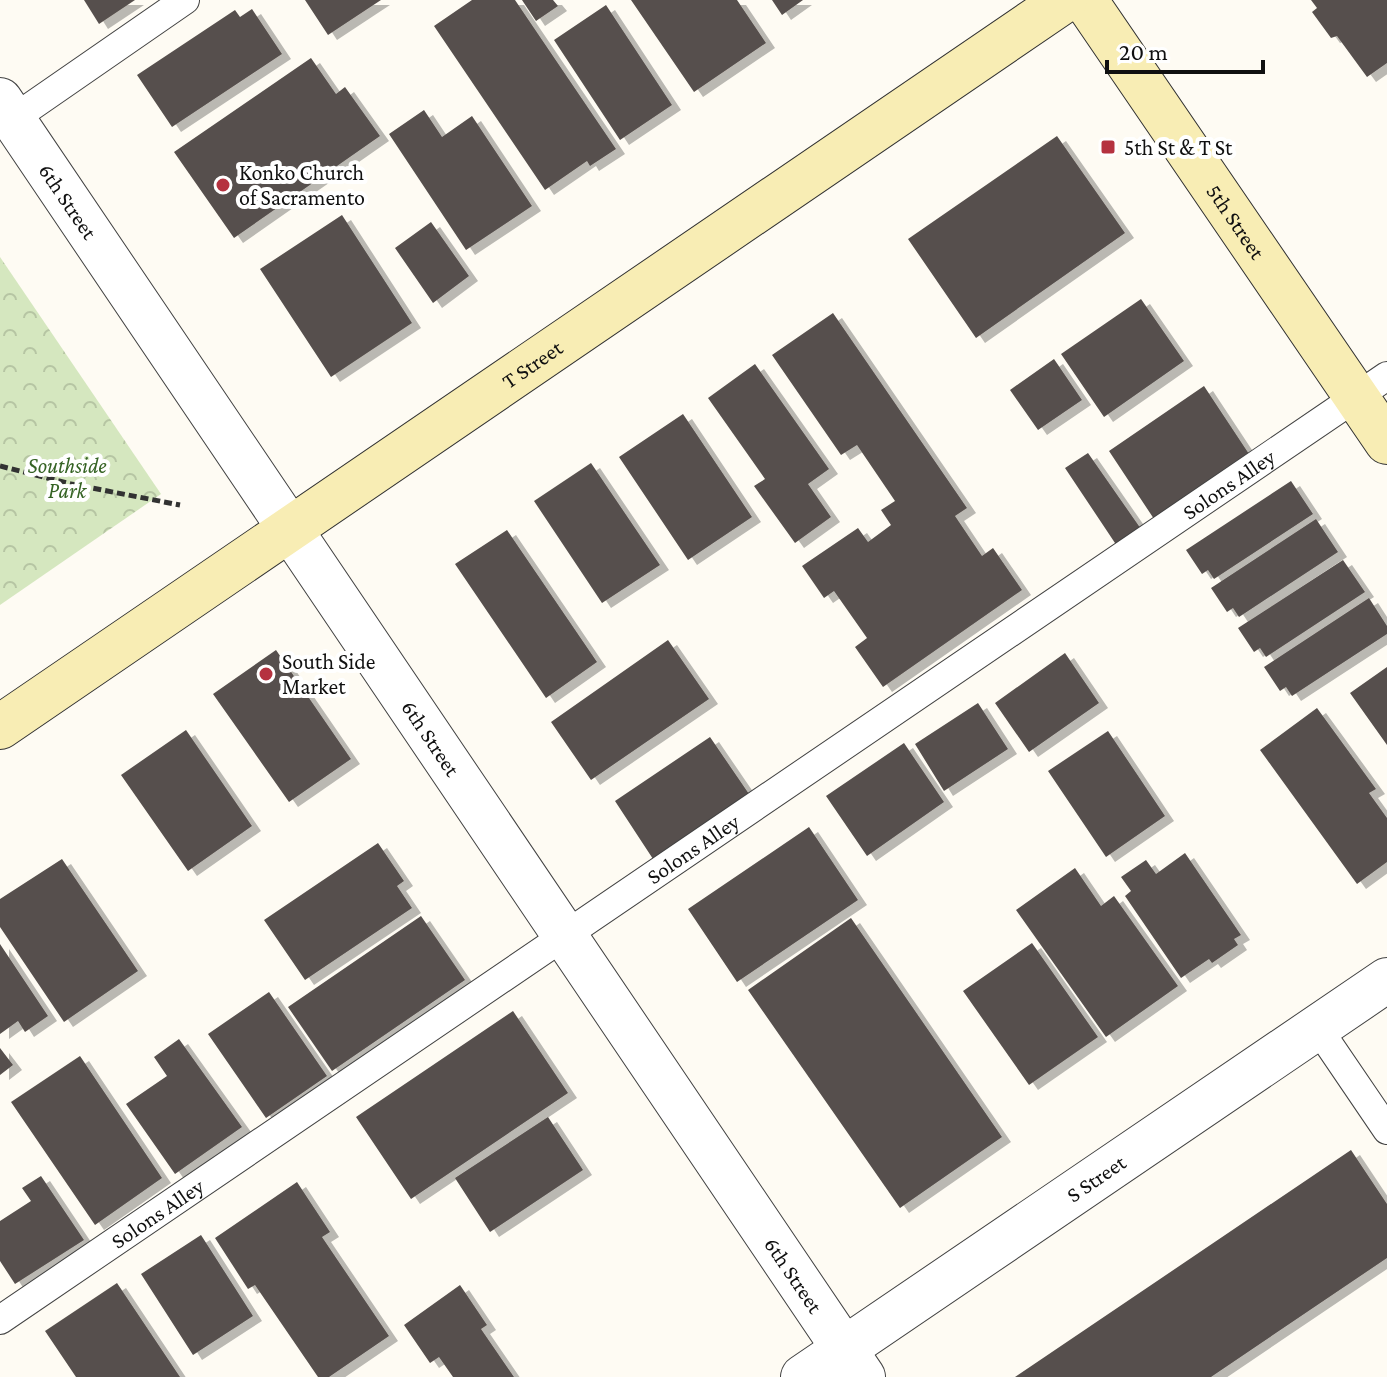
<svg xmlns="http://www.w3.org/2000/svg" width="1387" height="1377" viewBox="0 0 1387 1377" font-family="'Crimson Pro',serif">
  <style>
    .park { fill: url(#park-crowns) }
    .building { fill: #57504d; filter: url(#shadow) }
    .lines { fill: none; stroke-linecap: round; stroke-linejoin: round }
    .lane-casing { stroke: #434343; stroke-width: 30 }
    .street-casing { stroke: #434343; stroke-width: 46 }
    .secondary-casing { stroke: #323232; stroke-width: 46 }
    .path { stroke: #323232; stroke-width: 5; stroke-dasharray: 8 4; stroke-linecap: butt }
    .lane { stroke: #fff; stroke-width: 28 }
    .street { stroke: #fff; stroke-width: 44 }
    .secondary { stroke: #f8edb4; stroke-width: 44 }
    .poi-dot { fill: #b5323f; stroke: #fff; stroke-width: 3 }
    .labels { text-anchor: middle; stroke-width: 8; stroke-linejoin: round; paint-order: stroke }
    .poi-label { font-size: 22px; fill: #101010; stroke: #fff; text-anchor: start }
    .street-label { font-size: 22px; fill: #101010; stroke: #fff }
    .park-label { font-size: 22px; font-style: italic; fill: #356324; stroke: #fff }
  </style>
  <defs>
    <pattern id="park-crowns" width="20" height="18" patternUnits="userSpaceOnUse" patternTransform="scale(2)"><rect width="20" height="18" fill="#d5e7bf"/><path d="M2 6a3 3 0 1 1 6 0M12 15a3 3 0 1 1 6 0" fill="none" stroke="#b6c5a3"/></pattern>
    <filter id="shadow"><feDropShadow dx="9" dy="5" stdDeviation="0" flood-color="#0004"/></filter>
  </defs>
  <rect width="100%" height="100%" fill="#fefbf3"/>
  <path class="park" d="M 0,257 L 161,494 L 0,605 Z"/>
  <path class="building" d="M 84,0 L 135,0 L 99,24 Z
    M 305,0 L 381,0 L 328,35 Z
    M 472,0 L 515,0 L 616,149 L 590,166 L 587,161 L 545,190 L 434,26 Z
    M 522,0 L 553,0 L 558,6 L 536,21 Z
    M 631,0 L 737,0 L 766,43 L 694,92 Z
    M 772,0 L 803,0 L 782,15 Z
    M 1311,0 L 1387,0 L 1387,63 L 1367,77 L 1337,36 L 1331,38 L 1312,12 L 1317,8 Z
    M 606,5 L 672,105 L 620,140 L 554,40 Z
    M 252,9 L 282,54 L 172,127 L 137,75 L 235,10 L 240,17 Z
    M 311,58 L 336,94 L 345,87 L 380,136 L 234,238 L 174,152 Z
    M 424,110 L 442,137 L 472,116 L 532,206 L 466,250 L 389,134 Z
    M 1057,136 L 1125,233 L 976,338 L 908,239 Z
    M 342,215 L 412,323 L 331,377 L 260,269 Z
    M 431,222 L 469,276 L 433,303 L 395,248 Z
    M 1141,299 L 1184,361 L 1104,417 L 1061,354 Z
    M 833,313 L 967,508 L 955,516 L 982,556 L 993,548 L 1022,590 L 883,687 L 855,647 L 867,638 L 834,591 L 824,598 L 802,566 L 858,528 L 868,542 L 891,525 L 881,510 L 895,501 L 857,445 L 841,455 L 772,355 Z
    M 1054,359 L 1082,400 L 1038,430 L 1010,390 Z
    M 755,364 L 829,469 L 808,484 L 831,517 L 795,543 L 754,486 L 765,479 L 708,398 Z
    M 1204,386 L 1249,454 L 1154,519 L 1109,451 Z
    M 683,414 L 752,517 L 688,560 L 619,457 Z
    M 1088,453 L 1141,529 L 1117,546 L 1065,468 Z
    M 591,463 L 660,565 L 602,603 L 534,501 Z
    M 1291,481 L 1313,514 L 1214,579 L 1208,570 L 1202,574 L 1186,550 Z
    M 1316,519 L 1338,552 L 1239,617 L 1233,608 L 1227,612 L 1211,588 Z
    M 507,530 L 597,662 L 546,698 L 455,564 Z
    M 1343,560 L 1365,592 L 1266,657 L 1260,648 L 1254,652 L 1238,628 Z
    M 1369,598 L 1387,626 L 1387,634 L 1292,696 L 1286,687 L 1280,691 L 1264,667 Z
    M 668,640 L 709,699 L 591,780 L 551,722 Z
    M 276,650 L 351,759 L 289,802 L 213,694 Z
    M 1065,653 L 1099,703 L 1029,752 L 995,703 Z
    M 1387,667 L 1387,745 L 1350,693 Z
    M 978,703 L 1008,749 L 944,791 L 915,744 Z
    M 1317,708 L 1376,789 L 1369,793 L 1387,818 L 1387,862 L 1357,884 L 1260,750 Z
    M 186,730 L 252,826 L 188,871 L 121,775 Z
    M 1108,731 L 1165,816 L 1106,857 L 1048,771 Z
    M 710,737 L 749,794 L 653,859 L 615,801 Z
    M 904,743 L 944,802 L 867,856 L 826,796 Z
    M 809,827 L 858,900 L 737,982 L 688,909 Z
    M 378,843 L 404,881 L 397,886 L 412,908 L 305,980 L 264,920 Z
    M 1185,853 L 1241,935 L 1234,939 L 1238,945 L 1212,963 L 1209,959 L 1181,978 L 1125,896 L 1131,891 L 1121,877 L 1146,860 L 1156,874 Z
    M 62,859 L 138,971 L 64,1022 L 0,927 L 0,899 Z
    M 1075,868 L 1101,906 L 1114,896 L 1178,986 L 1106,1037 L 1016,910 Z
    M 421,916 L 465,980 L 332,1071 L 288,1007 Z
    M 851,918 L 1002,1137 L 900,1208 L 748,990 Z
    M 1032,943 L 1098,1037 L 1029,1085 L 963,991 Z
    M 0,944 L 48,1016 L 25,1032 L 18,1021 L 0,1034 Z
    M 269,992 L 327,1076 L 266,1118 L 208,1034 Z
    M 513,1011 L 568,1093 L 411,1199 L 356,1117 Z
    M 179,1039 L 242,1127 L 175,1174 L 126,1104 L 167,1076 L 154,1057 Z
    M 0,1048 L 13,1065 L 0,1075 Z
    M 80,1056 L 162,1178 L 95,1225 L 11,1102 Z
    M 548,1117 L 583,1170 L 490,1232 L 455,1178 Z
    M 1351,1150 L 1387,1204 L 1387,1258 L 1211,1377 L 1015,1377 Z
    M 41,1176 L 84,1240 L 15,1284 L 0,1261 L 0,1221 L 31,1201 L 22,1188 Z
    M 297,1182 L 330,1232 L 322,1237 L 389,1336 L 329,1377 L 318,1377 L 255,1285 L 248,1289 L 215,1238 Z
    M 201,1235 L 253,1316 L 193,1355 L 141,1274 Z
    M 117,1283 L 180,1377 L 76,1377 L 45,1331 Z
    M 460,1285 L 487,1325 L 481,1329 L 514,1377 L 453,1377 L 439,1357 L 430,1363 L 404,1325 Z"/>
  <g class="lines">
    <defs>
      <g id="lane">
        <path d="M 13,119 L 185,0"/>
        <path d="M 1317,1027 L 1387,1130"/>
        <path id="s1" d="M 0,1320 L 1387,376"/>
      </g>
      <g id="street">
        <path id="s2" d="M 0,100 L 863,1377"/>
        <path id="s3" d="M 803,1377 L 1387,980"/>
      </g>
      <g id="secondary">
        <path id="s4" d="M 1085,0 L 1387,442"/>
        <path id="s5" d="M 0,727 L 1065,0"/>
      </g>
    </defs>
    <use href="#lane" class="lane-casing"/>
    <use href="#street" class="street-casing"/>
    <use href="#secondary" class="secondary-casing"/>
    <path class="path" d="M 0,466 L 71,484 L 180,505"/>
    <use href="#lane" class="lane"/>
    <use href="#street" class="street"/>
    <use href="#secondary" class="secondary"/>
  </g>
  <g class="poi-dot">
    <rect x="1100" y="139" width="16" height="16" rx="4"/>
    <circle cx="223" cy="185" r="8"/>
    <circle cx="266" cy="674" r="8"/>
  </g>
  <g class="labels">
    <g class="poi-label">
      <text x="1124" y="155">5th St &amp; T St</text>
      <text x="239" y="180">Konko Church<tspan x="239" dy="25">of Sacramento</tspan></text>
      <text x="282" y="669">South Side<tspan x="282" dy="25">Market</tspan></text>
    </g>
    <g class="street-label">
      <text dy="8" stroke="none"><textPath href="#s2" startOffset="122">6th Street</textPath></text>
      <text dy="8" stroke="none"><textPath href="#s4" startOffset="268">5th Street</textPath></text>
      <text dy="8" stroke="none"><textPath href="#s5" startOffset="644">T Street</textPath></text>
      <text dy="8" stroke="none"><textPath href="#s1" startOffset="1486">Solons Alley</textPath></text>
      <text dy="8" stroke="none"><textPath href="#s2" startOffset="770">6th Street</textPath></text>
      <text dy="8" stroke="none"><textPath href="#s1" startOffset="838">Solons Alley</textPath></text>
      <text dy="8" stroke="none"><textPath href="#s3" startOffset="354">S Street</textPath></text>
      <text dy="8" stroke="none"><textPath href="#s1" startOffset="190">Solons Alley</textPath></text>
      <text dy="8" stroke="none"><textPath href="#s2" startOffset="1418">6th Street</textPath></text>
    </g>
    <g class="park-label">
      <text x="67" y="473">Southside<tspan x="67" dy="25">Park</tspan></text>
    </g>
  </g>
  <path d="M1107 60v12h156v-12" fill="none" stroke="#101010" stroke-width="4"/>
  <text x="1119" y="60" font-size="24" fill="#101010" stroke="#ffffff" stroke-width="6" paint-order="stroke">20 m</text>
</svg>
